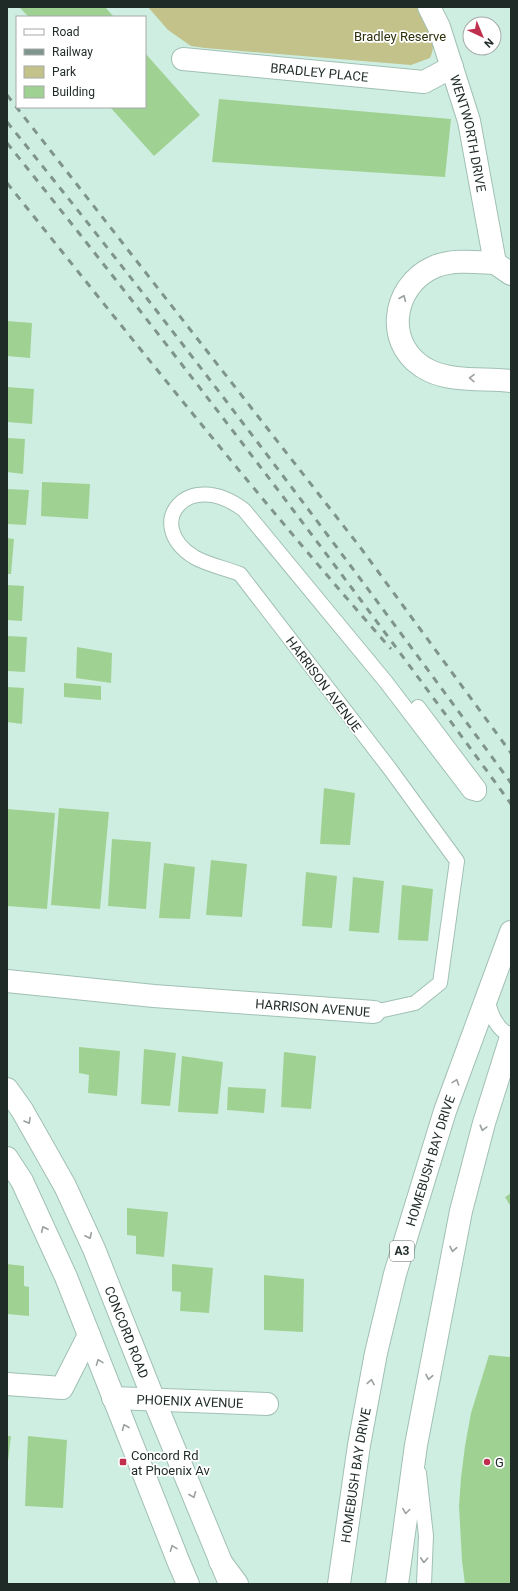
<svg xmlns="http://www.w3.org/2000/svg" width="518" height="1591" viewBox="0 0 518 1591" font-family="Roboto,sans-serif">
  <style>
    .green { fill: #c2c28a }
    .building { fill: #9fd292 }
    .lines { fill: none; stroke-linecap: round; stroke-linejoin: round }
    .lane-casing { stroke: #a1c0b4; stroke-width: 16 }
    .street-casing { stroke: #a1c0b4; stroke-width: 24 }
    .primary-casing { stroke: #a1c0b4; stroke-width: 24 }
    .highway-casing { stroke: #a1c0b4; stroke-width: 24 }
    .lane { stroke: #fff; stroke-width: 14 }
    .street { stroke: #fff; stroke-width: 22 }
    .primary { stroke: #fff; stroke-width: 22 }
    .highway { stroke: #fff; stroke-width: 22 }
    .rail { stroke: #7e948c; stroke-width: 3; stroke-dasharray: 7 7; stroke-linecap: butt }
    .oneway { stroke: #9aa09e }
    .poi-dot { fill: #c02f4e; stroke: #fff; stroke-width: 1.5 }
    .labels { text-anchor: middle; stroke-width: 3.5; stroke-linejoin: round; paint-order: stroke }
    .shield { fill: #fff; stroke: #626b68; stroke-width: 1 }
    .shield-label { font-size: 12px; font-weight: bold; fill: #1f2b27 }
    .park-label { font-size: 13px; fill: #2f2f0b; stroke: #fff }
    .street-label { font-size: 13px; fill: #1f2b27; stroke: #fff }
    .poi-label { font-size: 13px; fill: #1f2b27; stroke: #fff; text-anchor: start }
  </style>
  <rect width="100%" height="100%" fill="#cfeee2"/>
  <path class="green" d="M 148,7 L 418,7 C 426,25 439,39 430,58 L 411,65 L 205,48 L 191,46 L 168,30 Z"/>
  <path class="building" d="M 19,7 L 105,7 L 114,17 L 29,17 Z
    M 145,53 L 200,115 L 154,156 L 110,107 L 145,107 Z
    M 219,99 L 451,119 L 445,177 L 212,162 Z
    M 7,321 L 32,323 L 30,358 L 7,356 Z
    M 7,387 L 34,389 L 32,424 L 7,422 Z
    M 7,438 L 25,439 L 23,474 L 7,472 Z
    M 42,482 L 90,484 L 88,519 L 41,516 Z
    M 7,489 L 29,490 L 26,525 L 7,524 Z
    M 7,538 L 14,539 L 11,574 L 7,574 Z
    M 7,585 L 24,586 L 22,621 L 7,620 Z
    M 7,636 L 27,637 L 25,672 L 7,671 Z
    M 77,647 L 112,653 L 111,683 L 76,678 Z
    M 64,683 L 101,686 L 101,700 L 64,697 Z
    M 7,687 L 24,688 L 22,724 L 7,722 Z
    M 324,788 L 355,793 L 350,845 L 320,844 Z
    M 59,808 L 109,812 L 100,909 L 51,905 Z
    M 7,809 L 55,813 L 47,909 L 7,906 Z
    M 112,839 L 151,842 L 146,909 L 108,906 Z
    M 211,860 L 247,864 L 242,917 L 206,915 Z
    M 164,863 L 195,867 L 190,919 L 159,918 Z
    M 306,872 L 337,876 L 332,928 L 302,926 Z
    M 353,877 L 384,881 L 379,933 L 349,931 Z
    M 402,885 L 433,889 L 428,941 L 398,940 Z
    M 79,1047 L 120,1051 L 117,1096 L 88,1093 L 89,1075 L 79,1073 Z
    M 144,1049 L 176,1053 L 170,1106 L 141,1104 Z
    M 284,1052 L 316,1056 L 311,1109 L 281,1107 Z
    M 182,1056 L 223,1062 L 218,1114 L 178,1112 Z
    M 228,1087 L 266,1089 L 264,1113 L 227,1110 Z
    M 511,1193 L 511,1207 L 505,1197 Z
    M 127,1208 L 168,1212 L 164,1257 L 136,1254 L 136,1236 L 127,1235 Z
    M 7,1264 L 24,1266 L 24,1286 L 29,1287 L 29,1316 L 7,1314 Z
    M 172,1264 L 213,1268 L 209,1313 L 180,1311 L 181,1292 L 172,1291 Z
    M 264,1275 L 304,1279 L 303,1332 L 264,1330 Z
    M 489,1355 L 511,1357 L 511,1584 L 465,1584 L 462,1561 L 459,1506 L 461,1478 L 465,1446 L 471,1413 Z
    M 7,1436 L 11,1436 L 8,1461 L 7,1461 Z
    M 28,1436 L 67,1440 L 63,1508 L 25,1506 Z"/>
  <g class="lines">
    <defs>
      <path id="lane" d="M 487,999 C 491,1014 496,1029 511,1036
        M 374,1012 L 415,1003 L 440,983 L 457,861 L 390,769 L 240,574 C 225,568 208,565 194,557 C 142,524 188,467 244,510 L 386,682 L 470,792 L 477,794 L 479,792 L 479,788 L 418,707
        M 419,1473 L 426,1536 L 424,1584"/>
      <g id="street">
        <path id="s1" d="M 429,7 L 439,27 L 469,121 L 495,263"/>
        <path id="s2" d="M 183,59 L 424,82 L 452,67"/>
        <path d="M 495,263 L 511,274"/>
        <path id="s3" d="M 7,981 L 154,996 L 374,1012"/>
        <path d="M 7,1384 L 62,1388 L 89,1335"/>
        <path id="s4" d="M 113,1398 L 267,1404"/>
      </g>
      <g id="primary">
        <path id="s5" d="M 7,1089 L 22,1110 L 65,1186 L 94,1249 L 154,1400 L 228,1579"/>
        <path d="M 7,1158 L 22,1181 L 66,1277 L 179,1563 L 188,1584"/>
      </g>
      <g id="highway">
        <path d="M 495,263 C 475,262 452,259 434,267 C 390,286 383,349 430,371 C 454,382 484,378 511,381"/>
        <path d="M 220,1561 L 237,1584"/>
        <path id="s6" d="M 339,1584 L 359,1445 L 376,1353 L 395,1274 L 445,1111 L 511,932"/>
        <path d="M 397,1584 L 416,1445 L 461,1211 L 484,1123 L 511,1037"/>
      </g>
    </defs>
    <use href="#lane" class="lane-casing"/>
    <use href="#street" class="street-casing"/>
    <use href="#primary" class="primary-casing"/>
    <use href="#highway" class="highway-casing"/>
    <use href="#lane" class="lane"/>
    <use href="#street" class="street"/>
    <use href="#primary" class="primary"/>
    <use href="#highway" class="highway"/>
    <path class="rail" d="M 7,95 L 360,547 L 511,753
      M 7,122 C 181,337 347,559 511,783
      M 7,143 C 181,359 348,580 511,804
      M 7,183 C 133,340 258,498 391,649"/>
  </g>
  <defs><path id="oneway-chevron" d="M-2-3.5L2.5 0L-2 3.5" fill="none" stroke-width="1.6" stroke-linecap="round" stroke-linejoin="round"/></defs>
  <g class="oneway">
    <use href="#oneway-chevron" transform="translate(403 298) rotate(-67)"/>
    <use href="#oneway-chevron" transform="translate(472 378) rotate(-179)"/>
    <use href="#oneway-chevron" transform="translate(456 1082) rotate(-70)"/>
    <use href="#oneway-chevron" transform="translate(28 1121) rotate(60)"/>
    <use href="#oneway-chevron" transform="translate(483 1128) rotate(105)"/>
    <use href="#oneway-chevron" transform="translate(44 1229) rotate(-115)"/>
    <use href="#oneway-chevron" transform="translate(89 1236) rotate(65)"/>
    <use href="#oneway-chevron" transform="translate(453 1249) rotate(101)"/>
    <use href="#oneway-chevron" transform="translate(99 1362) rotate(-111)"/>
    <use href="#oneway-chevron" transform="translate(429 1377) rotate(101)"/>
    <use href="#oneway-chevron" transform="translate(371 1382) rotate(-80)"/>
    <use href="#oneway-chevron" transform="translate(125 1427) rotate(-112)"/>
    <use href="#oneway-chevron" transform="translate(193 1495) rotate(68)"/>
    <use href="#oneway-chevron" transform="translate(406 1511) rotate(98)"/>
    <use href="#oneway-chevron" transform="translate(173 1548) rotate(-111)"/>
    <use href="#oneway-chevron" transform="translate(424 1560) rotate(93)"/>
  </g>
  <g class="poi-dot">
    <rect x="119" y="1458" width="8" height="8" rx="2"/>
    <circle cx="487" cy="1462" r="4"/>
  </g>
  <g class="labels">
    <rect class="shield" x="390" y="1241" width="24" height="20" rx="3"/>
    <g class="shield-label">
      <text x="402" y="1255">A3</text>
    </g>
    <g class="park-label">
      <text x="400" y="41">Bradley Reserve</text>
    </g>
    <g class="street-label">
      <text dy="5" stroke="none"><textPath href="#s2" startOffset="137">BRADLEY PLACE</textPath></text>
      <text dy="5" stroke="none"><textPath href="#s1" startOffset="133">WENTWORTH DRIVE</textPath></text>
      <text transform="translate(324 684) rotate(53)" y="5">HARRISON AVENUE</text>
      <text dy="5" stroke="none"><textPath href="#s3" startOffset="307">HARRISON AVENUE</textPath></text>
      <text dy="5" stroke="none"><textPath href="#s6" startOffset="434">HOMEBUSH BAY DRIVE</textPath></text>
      <text dy="5" stroke="none"><textPath href="#s5" startOffset="272">CONCORD ROAD</textPath></text>
      <text dy="5" stroke="none"><textPath href="#s4" startOffset="77">PHOENIX AVENUE</textPath></text>
      <text dy="5" stroke="none"><textPath href="#s6" startOffset="110">HOMEBUSH BAY DRIVE</textPath></text>
    </g>
    <g class="poi-label">
      <text x="131" y="1460">Concord Rd<tspan x="131" dy="15">at Phoenix Av</tspan></text>
      <text x="495" y="1467">G</text>
    </g>
  </g>
  <rect width="518" height="1591" fill="none" stroke="#1f2b27" stroke-width="16"/>
  <rect x="16" y="16" width="130" height="92" fill="#ffffff" stroke="#a5aaa9"/>
  <rect x="24" y="29" width="20" height="6" fill="#ffffff" stroke="#a5aaa9"/>
  <text x="52" y="36" font-size="12" fill="#1f2b27">Road</text>
  <rect x="24" y="49" width="20" height="6" fill="#7e948c" stroke="#a5aaa9"/>
  <text x="52" y="56" font-size="12" fill="#1f2b27">Railway</text>
  <rect x="24" y="66" width="20" height="12" fill="#c2c28a" stroke="#a5aaa9"/>
  <text x="52" y="76" font-size="12" fill="#1f2b27">Park</text>
  <rect x="24" y="86" width="20" height="12" fill="#9fd292" stroke="#a5aaa9"/>
  <text x="52" y="96" font-size="12" fill="#1f2b27">Building</text>
  <g transform="translate(482 36) rotate(136)"><circle r="19" fill="#ffffff" stroke="#a5aaa9"/>
  <path d="M0-3L7 15L0 10L-7 15Z" fill="#c02f4e"/>
  <text y="-6" font-size="11" font-weight="bold" text-anchor="middle" fill="#1f2b27">N</text>
  </g>
</svg>
